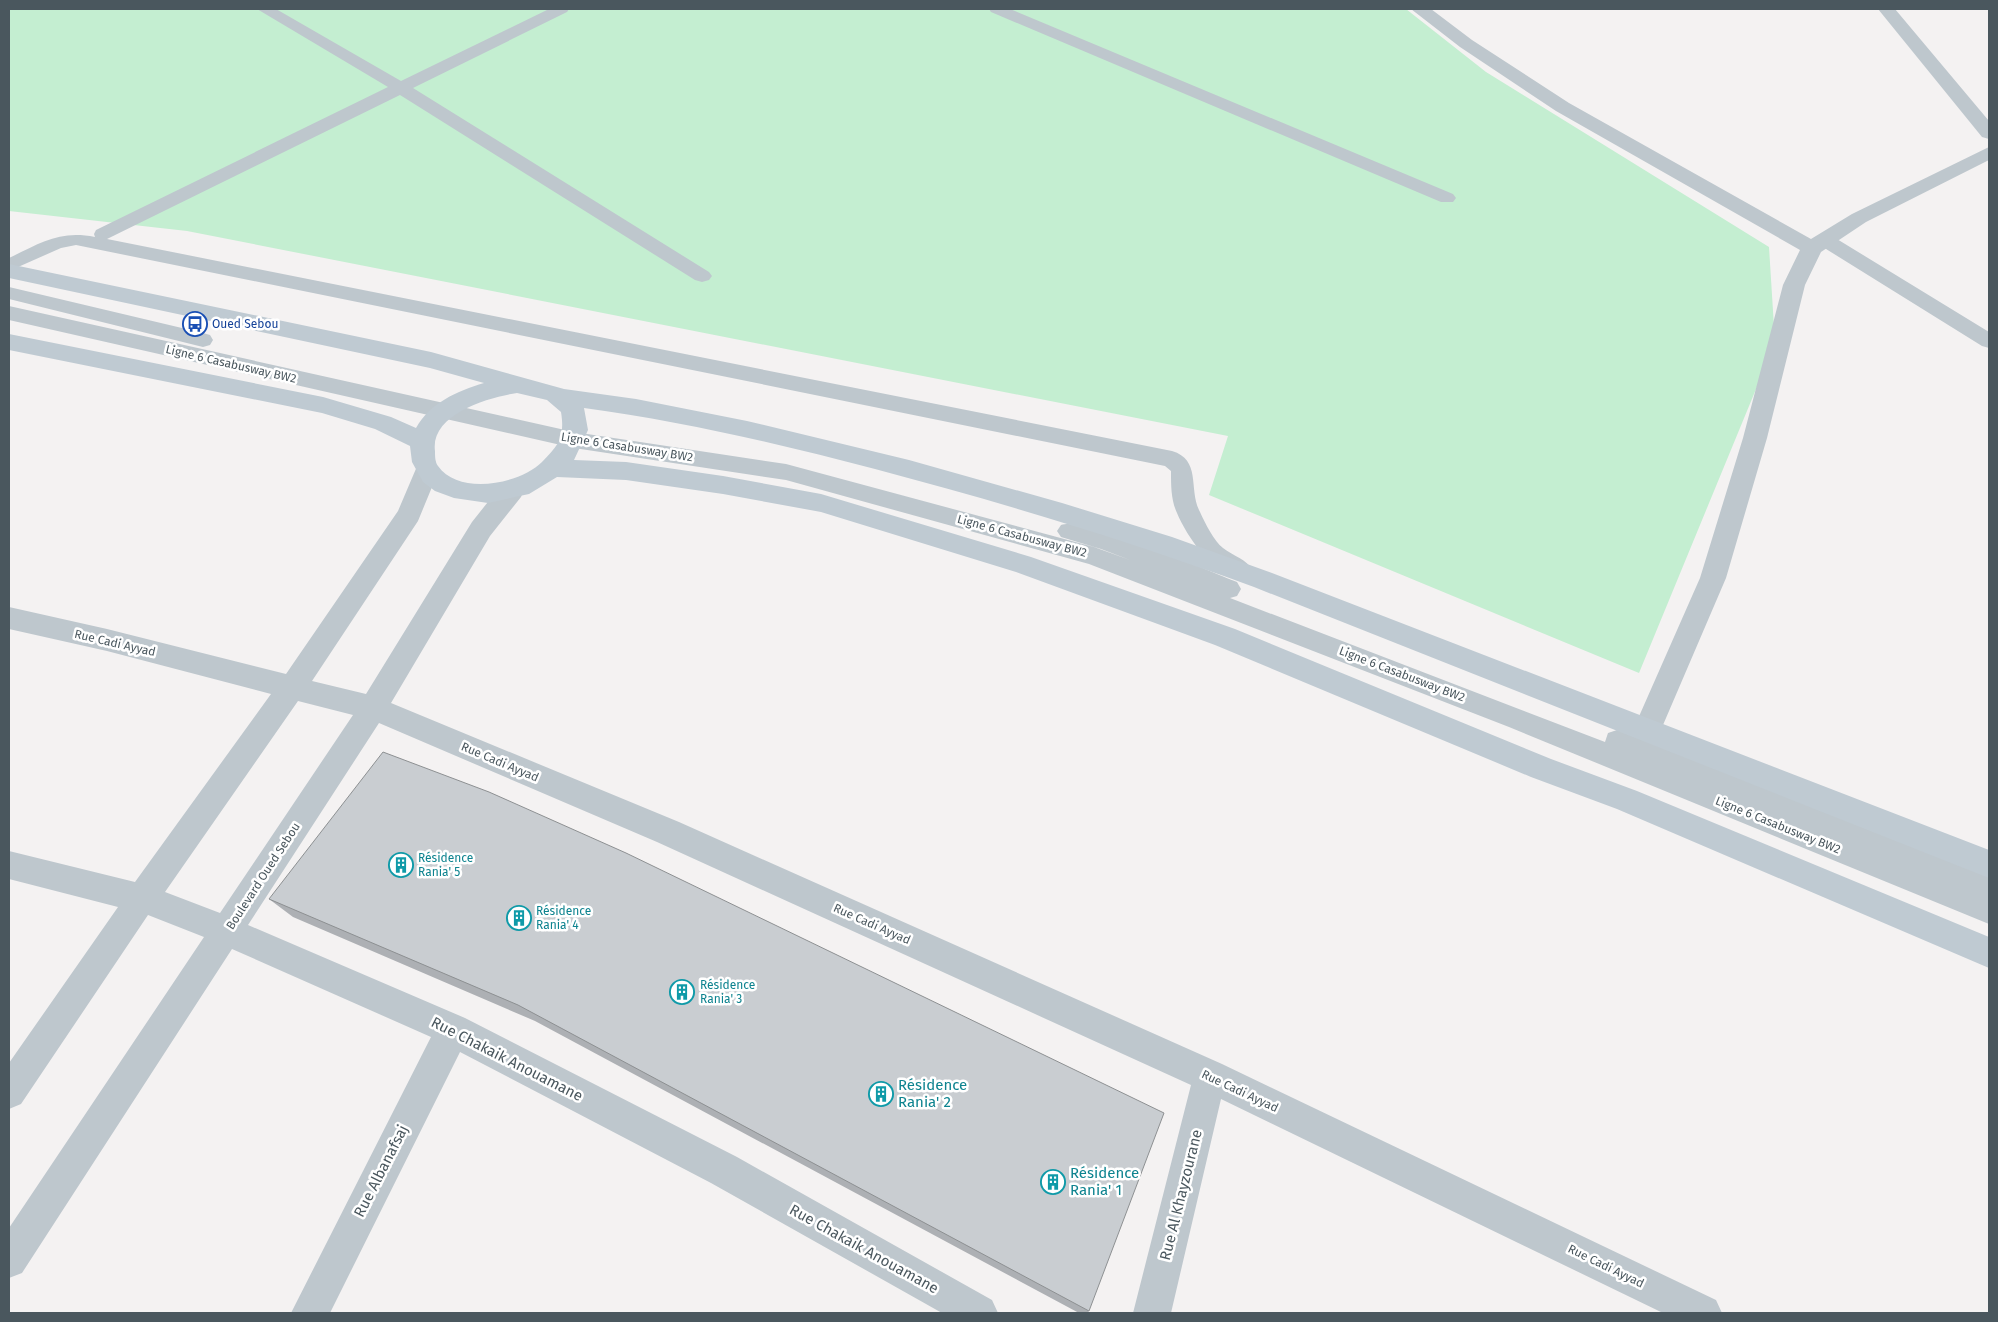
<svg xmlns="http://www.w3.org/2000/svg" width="1998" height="1322" viewBox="0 0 1998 1322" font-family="'Fira Sans',sans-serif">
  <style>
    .green { fill: #c4eed1 }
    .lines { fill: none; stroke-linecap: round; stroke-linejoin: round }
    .lane { fill: #bec7cd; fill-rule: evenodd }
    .street { fill: #bec7cd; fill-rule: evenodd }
    .secondary { fill: #bfcad2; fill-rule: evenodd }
    .wall { fill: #adb0b4 }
    .building { fill: #c9cdd1; stroke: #8d9092 }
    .labels { text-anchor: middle; stroke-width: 5; stroke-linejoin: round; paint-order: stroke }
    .transit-label { font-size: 12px; fill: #164399; stroke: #fff; text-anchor: start }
    .street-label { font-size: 12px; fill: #4a575e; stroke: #fff }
    .culture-label { font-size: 12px; fill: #0d838f; stroke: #fff; text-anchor: start }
    .near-street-label { font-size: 15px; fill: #4a575e; stroke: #fff }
    .near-culture-label { font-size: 15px; fill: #0d838f; stroke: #fff; text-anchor: start }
  </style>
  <rect width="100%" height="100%" fill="#f4f2f2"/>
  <path class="green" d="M 9,9 L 1406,9 L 1486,72 L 1769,247 L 1775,343 L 1639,673 L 1209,495 L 1228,436 L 187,231 L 9,211 Z"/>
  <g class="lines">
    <path class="lane" d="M 257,9 L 276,9 L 401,81 L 549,9 L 569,9 L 567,12 L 413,88 L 709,272 L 712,276 L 709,280 L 702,282 L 695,280 L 400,95 L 107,239 L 1172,451 C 1202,460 1188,490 1200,512 C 1205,523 1214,541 1223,548 C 1233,556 1247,559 1253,571 L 1249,578 C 1220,587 1187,537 1177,513 C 1171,500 1171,486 1171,471 L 1165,466 L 76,245 L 61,248 L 9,271 L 9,258 C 41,243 59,230 95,237 L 94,234 L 96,230 L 388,87 Z
      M 989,9 L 1010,9 L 1453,194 L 1456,198 L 1453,202 L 1441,202 L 991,12 Z
      M 1825,234 L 1832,236 L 1989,332 L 1989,348 L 1982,346 L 1818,244 L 1816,240 L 1818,236 Z
      M 9,287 L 203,333 L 210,335 L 213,340 L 210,345 L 203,347 L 9,299 Z
      M 9,306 L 574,432 L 786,464 L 1094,547 L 1130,560 L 1101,549 L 1061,537 L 1057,531 L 1061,525 C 1088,516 1205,570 1237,582 L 1241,589 L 1237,596 L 1230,598 L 1605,742 L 1608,733 L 1617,730 L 1626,733 L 1989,876 L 1989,924 L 1509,727 L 1089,564 L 786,480 L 574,448 L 9,320 Z"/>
    <path class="street" d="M 1411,9 L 1431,9 L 1472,40 L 1569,103 L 1811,239 L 1852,214 L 1989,147 L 1989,160 L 1866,222 L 1821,252 L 1805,285 L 1767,438 L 1726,578 L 1657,739 L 1647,742 L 1637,739 L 1633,730 L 1700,578 L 1743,438 L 1783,285 L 1800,250 L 1556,111 L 1460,47 Z
      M 1878,9 L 1895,9 L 1989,121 L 1989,139 L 1982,137 Z
      M 427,461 L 436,464 L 439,470 L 418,521 L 312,681 L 366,694 L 472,522 L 503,483 L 512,481 L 521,483 L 524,490 L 521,497 L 490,536 L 391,703 L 679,822 L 1222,1064 L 1716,1300 L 1722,1313 L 1663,1313 L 1221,1099 L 1171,1313 L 1133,1313 L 1191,1085 L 657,842 L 379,723 L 248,925 L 465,1018 L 737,1157 L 992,1300 L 998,1313 L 942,1313 L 711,1183 L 460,1052 L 330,1313 L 291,1313 L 431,1037 L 232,949 L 22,1273 L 9,1278 L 9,1228 L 204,937 L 148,915 L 21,1104 L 9,1109 L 9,1063 L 118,907 L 9,879 L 9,851 L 135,882 L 271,694 L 107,651 L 9,629 L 9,607 L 107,629 L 286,674 L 398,511 L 418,464 ZM 298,701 L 353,715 L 220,913 L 165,892 Z"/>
    <path class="secondary" d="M 9,264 L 431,352 L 564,389 L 636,399 L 747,421 L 909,460 L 1062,503 L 1172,537 L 1272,573 L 1989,850 L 1989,878 L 1254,587 C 1130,541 1003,503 875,469 C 779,444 682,421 584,408 L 588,430 L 574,460 L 626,462 L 723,476 L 821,494 L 1031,557 L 1235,629 L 1551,759 L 1637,791 L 1989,937 L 1989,968 L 1617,809 L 1531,777 L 1215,645 L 1016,572 L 821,512 L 723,494 L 626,480 L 557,477 L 529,494 L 488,503 L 454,498 L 435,491 L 423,482 L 412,462 L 410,446 L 375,429 L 322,413 L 9,350 L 9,334 L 323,397 L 391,417 L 416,428 C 430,403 457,391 484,383 L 430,368 L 9,278 ZM 517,393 L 547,400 L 561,412 C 565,437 559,445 542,462 C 520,484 459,496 438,466 C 435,462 435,456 435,451 C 430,414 489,397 517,393 Z"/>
  </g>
  <path class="wall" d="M 626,853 L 1089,1311 L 1087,1313 L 1079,1313 L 535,1021 L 293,917 L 269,899 Z"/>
  <path class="building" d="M 383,752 L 489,792 L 626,853 L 1164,1113 L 1089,1311 L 518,1005 L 269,899 Z"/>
  <defs>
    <symbol id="bus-ring" viewBox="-11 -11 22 22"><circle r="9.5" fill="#fff" stroke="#1a4fb4" stroke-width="1.5"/><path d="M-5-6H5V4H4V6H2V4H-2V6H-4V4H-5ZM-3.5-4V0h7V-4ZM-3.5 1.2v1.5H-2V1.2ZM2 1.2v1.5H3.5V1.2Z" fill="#1a4fb4"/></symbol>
    <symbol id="building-ring" viewBox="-11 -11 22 22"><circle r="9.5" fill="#fff" stroke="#0f9aa8" stroke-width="1.5"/><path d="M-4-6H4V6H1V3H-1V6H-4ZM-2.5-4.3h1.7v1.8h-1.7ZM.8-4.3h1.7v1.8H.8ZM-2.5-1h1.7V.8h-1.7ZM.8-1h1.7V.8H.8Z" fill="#0f9aa8"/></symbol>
  </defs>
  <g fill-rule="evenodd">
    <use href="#bus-ring" x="181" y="310" width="28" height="28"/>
    <use href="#building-ring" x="387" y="851" width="28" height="28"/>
    <use href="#building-ring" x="505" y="904" width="28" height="28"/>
    <use href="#building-ring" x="668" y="978" width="28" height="28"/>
    <use href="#building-ring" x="867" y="1080" width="28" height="28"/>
    <use href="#building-ring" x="1039" y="1168" width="28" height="28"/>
  </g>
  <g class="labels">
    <g class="transit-label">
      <text x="212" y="328">Oued Sebou</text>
    </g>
    <g class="street-label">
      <text transform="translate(231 364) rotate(13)" y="4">Ligne 6 Casabusway BW2</text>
      <text transform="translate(627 447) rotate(9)" y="4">Ligne 6 Casabusway BW2</text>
      <text transform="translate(1022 536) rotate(15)" y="4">Ligne 6 Casabusway BW2</text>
      <text transform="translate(115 643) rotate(13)" y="4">Rue Cadi Ayyad</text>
      <text transform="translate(1402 674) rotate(21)" y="4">Ligne 6 Casabusway BW2</text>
      <text transform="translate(500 762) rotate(23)" y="4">Rue Cadi Ayyad</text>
      <text transform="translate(1778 825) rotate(22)" y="4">Ligne 6 Casabusway BW2</text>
      <text transform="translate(263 876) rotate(-57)" y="4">Boulevard Oued Sebou</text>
      <text transform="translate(872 924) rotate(24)" y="4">Rue Cadi Ayyad</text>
      <text transform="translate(1240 1091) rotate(25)" y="4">Rue Cadi Ayyad</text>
      <text transform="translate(1606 1266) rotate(26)" y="4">Rue Cadi Ayyad</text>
    </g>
    <g class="culture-label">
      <text x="418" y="862">Résidence<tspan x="418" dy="14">Rania' 5</tspan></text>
      <text x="536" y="915">Résidence<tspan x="536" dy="14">Rania' 4</tspan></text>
      <text x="700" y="989">Résidence<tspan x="700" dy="14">Rania' 3</tspan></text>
    </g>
    <g class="near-street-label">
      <text transform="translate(507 1059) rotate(27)" y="5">Rue Chakaik Anouamane</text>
      <text transform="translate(381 1171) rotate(-63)" y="5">Rue Albanafsaj</text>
      <text transform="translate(1181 1195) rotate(-76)" y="5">Rue Al Khayzourane</text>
      <text transform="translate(864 1249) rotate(29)" y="5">Rue Chakaik Anouamane</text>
    </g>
    <g class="near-culture-label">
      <text x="898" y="1090">Résidence<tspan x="898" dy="17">Rania' 2</tspan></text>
      <text x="1070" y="1178">Résidence<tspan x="1070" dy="17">Rania' 1</tspan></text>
    </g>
  </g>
  <rect width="1998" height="1322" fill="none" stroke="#4a575e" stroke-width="20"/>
</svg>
